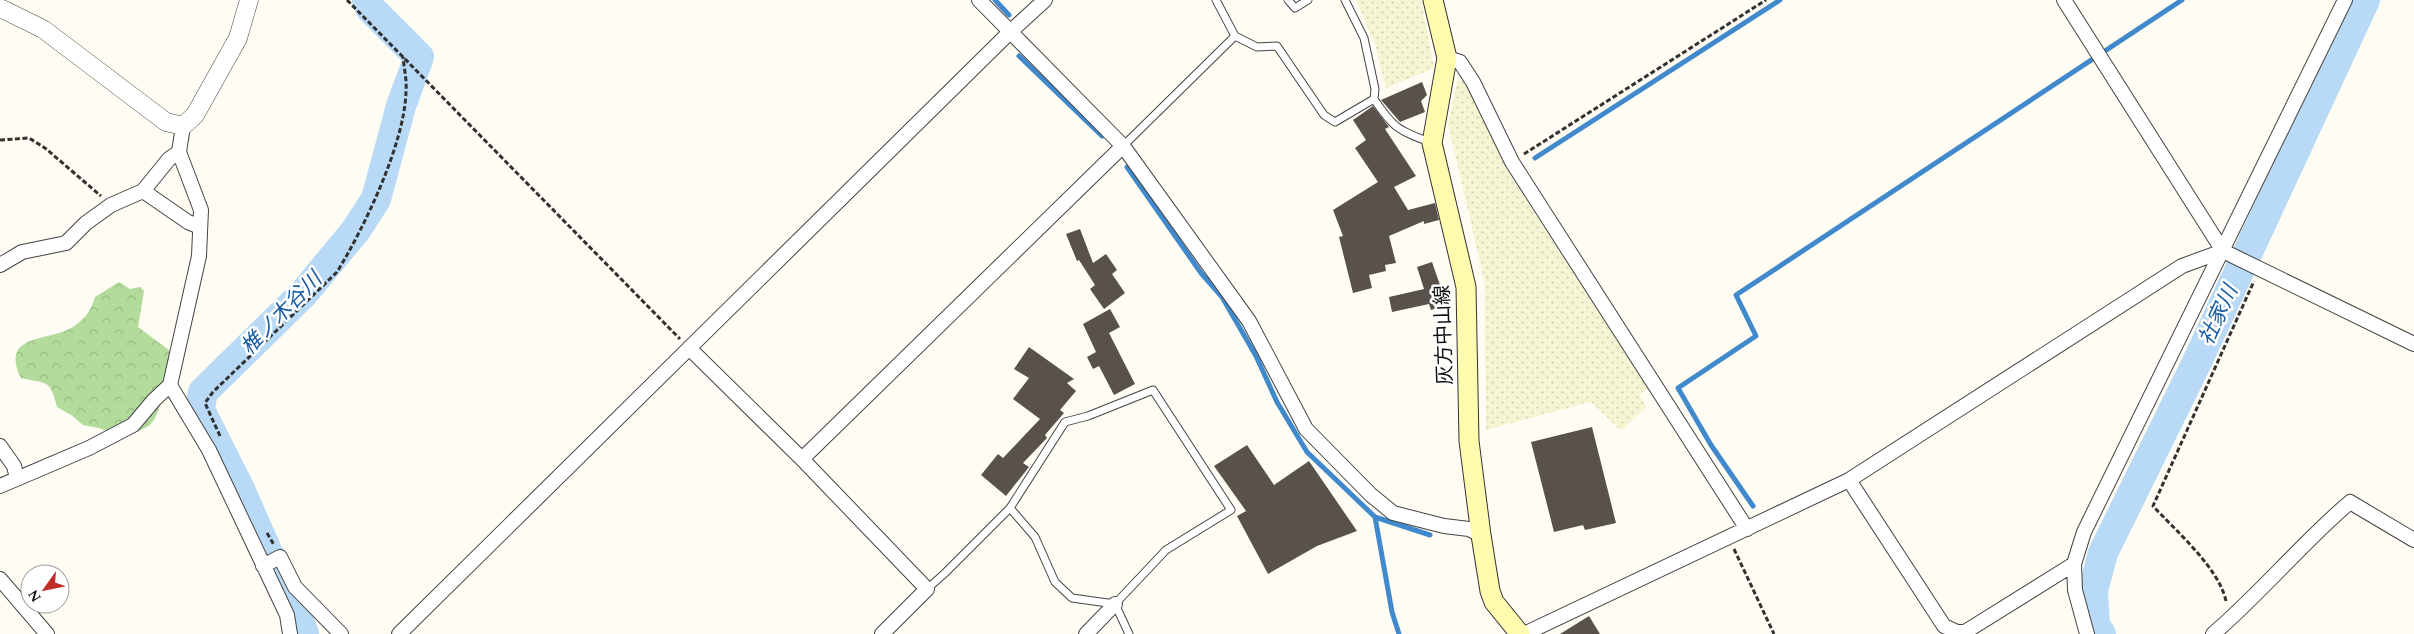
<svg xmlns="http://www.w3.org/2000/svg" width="2414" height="634" viewBox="0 0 2414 634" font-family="Spectral,'Noto Sans JP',serif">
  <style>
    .farmland { fill: url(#farmland-dots) }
    .forest { fill: url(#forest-crowns) }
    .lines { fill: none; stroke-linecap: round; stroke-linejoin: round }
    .stream { stroke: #4089cc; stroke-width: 5 }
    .river { stroke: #b8daf6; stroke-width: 30 }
    .building { fill: #59524c }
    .service-casing { stroke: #434343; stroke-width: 9 }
    .minor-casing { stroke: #434343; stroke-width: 16 }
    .tertiary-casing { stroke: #434343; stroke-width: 19 }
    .secondary-casing { stroke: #323232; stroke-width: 21 }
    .path { stroke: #323232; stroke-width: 3; stroke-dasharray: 5 2.5; stroke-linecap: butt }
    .service { stroke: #fff; stroke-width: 7 }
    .minor { stroke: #fff; stroke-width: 14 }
    .tertiary { stroke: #fff; stroke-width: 18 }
    .secondary { stroke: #fefbaf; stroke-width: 19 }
    .labels { text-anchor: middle; stroke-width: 5; stroke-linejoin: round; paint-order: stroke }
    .street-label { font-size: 20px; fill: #101010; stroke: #fff }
    .water-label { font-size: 21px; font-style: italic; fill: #195ca2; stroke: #fff }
  </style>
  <defs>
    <pattern id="farmland-dots" width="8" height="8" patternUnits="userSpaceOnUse" patternTransform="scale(1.25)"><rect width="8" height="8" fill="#f5f5d3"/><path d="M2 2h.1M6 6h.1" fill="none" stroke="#d1d1b4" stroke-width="1.8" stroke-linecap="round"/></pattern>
    <pattern id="forest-crowns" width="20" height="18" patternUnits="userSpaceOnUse" patternTransform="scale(1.25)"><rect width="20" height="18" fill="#b3db9c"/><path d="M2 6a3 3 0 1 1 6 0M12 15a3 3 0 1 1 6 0" fill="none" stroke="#99bb85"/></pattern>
  </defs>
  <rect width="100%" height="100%" fill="#fffdf3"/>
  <path class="farmland" d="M 1356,0 L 1421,0 L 1434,68 L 1386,88 L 1375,44 Z
    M 1458,79 L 1464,81 L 1508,172 L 1648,389 L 1639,394 L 1646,407 L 1621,431 L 1591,402 L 1486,430 L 1484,280 L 1448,124 Z"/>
  <path class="forest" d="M 119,282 L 130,289 L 140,287 L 144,291 L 138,327 L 169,350 C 170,367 162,414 150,425 C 143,430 133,433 125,437 L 98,428 L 83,425 L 71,415 L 57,407 C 50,378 46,384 21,378 C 0,334 47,341 69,329 C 83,322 91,311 95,297 Z"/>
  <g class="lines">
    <path class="stream" d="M 995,0 L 1009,15
      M 1019,56 L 1102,136
      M 1535,158 L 1780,0
      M 1127,167 L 1201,273 L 1222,297 L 1256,356 L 1277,402 L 1307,452 L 1375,517 L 1430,535
      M 1753,506 L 1711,445 L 1678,388 L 1756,336 L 1736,295 L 2182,0
      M 1375,517 L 1392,612 L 1399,634"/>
    <path class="river" d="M 304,634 L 288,593 L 269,555 L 238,485 L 203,416 L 200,408 L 203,392 L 303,294 L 356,230 L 376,199 L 401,106 L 419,57 L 370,8 L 367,0
      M 2101,634 L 2095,626 L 2093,591 L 2103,553 L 2196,364 L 2365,0"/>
  </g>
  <path class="building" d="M 1422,82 L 1427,95 L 1421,101 L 1425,112 L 1400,122 L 1381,100 Z
    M 1373,106 L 1389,127 L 1385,129 L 1416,176 L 1394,187 L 1408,210 L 1435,203 L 1439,220 L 1424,224 L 1424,221 L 1389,236 L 1396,263 L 1385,265 L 1386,271 L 1369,275 L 1372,288 L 1353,293 L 1339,237 L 1343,236 L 1333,210 L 1378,182 L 1355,148 L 1366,140 L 1353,120 Z
    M 1080,229 L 1093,263 L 1106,254 L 1117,270 L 1112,274 L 1125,293 L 1104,309 L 1090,289 L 1095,285 L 1079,260 L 1077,261 L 1066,234 Z
    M 1432,262 L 1447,305 L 1431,310 L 1429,304 L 1392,312 L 1389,297 L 1424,289 L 1417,267 Z
    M 1110,309 L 1120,327 L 1109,333 L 1135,384 L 1114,395 L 1099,366 L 1093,369 L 1087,357 L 1096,352 L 1083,324 Z
    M 1029,347 L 1074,379 L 1067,383 L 1076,391 L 1060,410 L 1064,413 L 1045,435 L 1047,438 L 1023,463 L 1029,467 L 1006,496 L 981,475 L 998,454 L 1003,458 L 1040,419 L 1013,399 L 1029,378 L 1014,369 Z
    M 1592,427 L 1616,523 L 1585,530 L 1583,525 L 1554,532 L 1531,442 Z
    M 1247,445 L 1274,485 L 1309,461 L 1357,531 L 1317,546 L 1268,574 L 1237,516 L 1246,511 L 1214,466 Z
    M 1589,616 L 1600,634 L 1560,634 Z"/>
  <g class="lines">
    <defs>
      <path id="service" d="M 1216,0 L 1235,36
        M 1288,0 L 1295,8 L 1308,0
        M 1345,0 L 1364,38 L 1375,89 L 1374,99
        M 1123,146 L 1235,36 L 1257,47 L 1277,46 L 1324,115 L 1335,122 L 1374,99 C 1394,129 1398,130 1432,143
        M 1010,508 L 1035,537 L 1055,582 L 1072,598 L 1115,604
        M 927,589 L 945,573 L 1010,508 L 1065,422 L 1088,416 L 1153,390 L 1231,510 L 1166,550 L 1115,604
        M 1115,604 L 1129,634"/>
      <path id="minor" d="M 979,0 L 1123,146 L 1249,321 L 1306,429 L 1371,495 L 1393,513 L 1444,526 L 1469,529 L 1481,535
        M 2064,0 L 2223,251 L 2414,344
        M 1447,58 L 1460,62 L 1473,82 L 1512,162 L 1747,529
        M 183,126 L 179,152 L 201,210 L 199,256 L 170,385 L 209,450 L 287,615 L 290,634
        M 143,191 L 169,159 L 179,152
        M 0,265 L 22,252 L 66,243 L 86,223 L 111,205 L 143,191 L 188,222 L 200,227
        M 689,348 L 802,459 L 927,589 L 882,634
        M 0,446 L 14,466 L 17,478
        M 802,459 L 1123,146
        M 1849,480 L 1944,626 L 1957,632 L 1965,632 L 2074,564
        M 0,486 L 89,448 L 133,425 L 154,400 L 170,385
        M 263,566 L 280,557 L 295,587 L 341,634
        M 0,579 L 47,634
        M 399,634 L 1011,31 L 1045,0
        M 1086,634 L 1115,604
        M 1524,634 L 1849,480 L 2182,266 L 2223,251
        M 2087,634 L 2075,590 L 2074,564 L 2084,532 L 2345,0
        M 2213,634 C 2261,593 2302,543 2350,502 L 2414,540"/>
      <path id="tertiary" d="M 0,8 L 43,29 L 166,122 L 183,126 L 195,115 L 238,38 L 249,0"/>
      <path id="secondary" d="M 1433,0 L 1447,58 L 1432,143 L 1466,287 L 1469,441 L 1481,535 L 1490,591 L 1494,602 L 1520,634"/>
    </defs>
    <use href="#service" class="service-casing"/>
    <use href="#minor" class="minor-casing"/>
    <use href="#tertiary" class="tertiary-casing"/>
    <use href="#secondary" class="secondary-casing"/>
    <path class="path" d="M 347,0 L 680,339
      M 0,140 L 29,138 L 45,148 L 101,196
      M 1524,154 L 1766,0
      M 220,436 L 205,403 L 213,392 L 337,272 C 364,228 405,143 406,91 C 407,80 404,68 403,57
      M 267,533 L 274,545
      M 1734,549 L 1774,634
      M 2226,601 C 2219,568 2176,531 2153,506 L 2254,281"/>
    <use href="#service" class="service"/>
    <use href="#minor" class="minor"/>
    <use href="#tertiary" class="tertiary"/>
    <use href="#secondary" class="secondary"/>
  </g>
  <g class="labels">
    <g class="street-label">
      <text transform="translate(1443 335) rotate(-92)" y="7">灰方中山線</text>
    </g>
    <g class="water-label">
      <text transform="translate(281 313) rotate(-46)" y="7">椎ノ木谷川</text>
      <text transform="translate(2218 315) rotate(-65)" y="7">社家川</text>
    </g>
  </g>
  <g transform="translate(45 589) rotate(237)"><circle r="24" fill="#ffffff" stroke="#9f9f9f"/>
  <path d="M0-4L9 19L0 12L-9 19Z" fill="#c02d28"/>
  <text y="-8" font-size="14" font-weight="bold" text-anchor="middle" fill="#101010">N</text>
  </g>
</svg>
